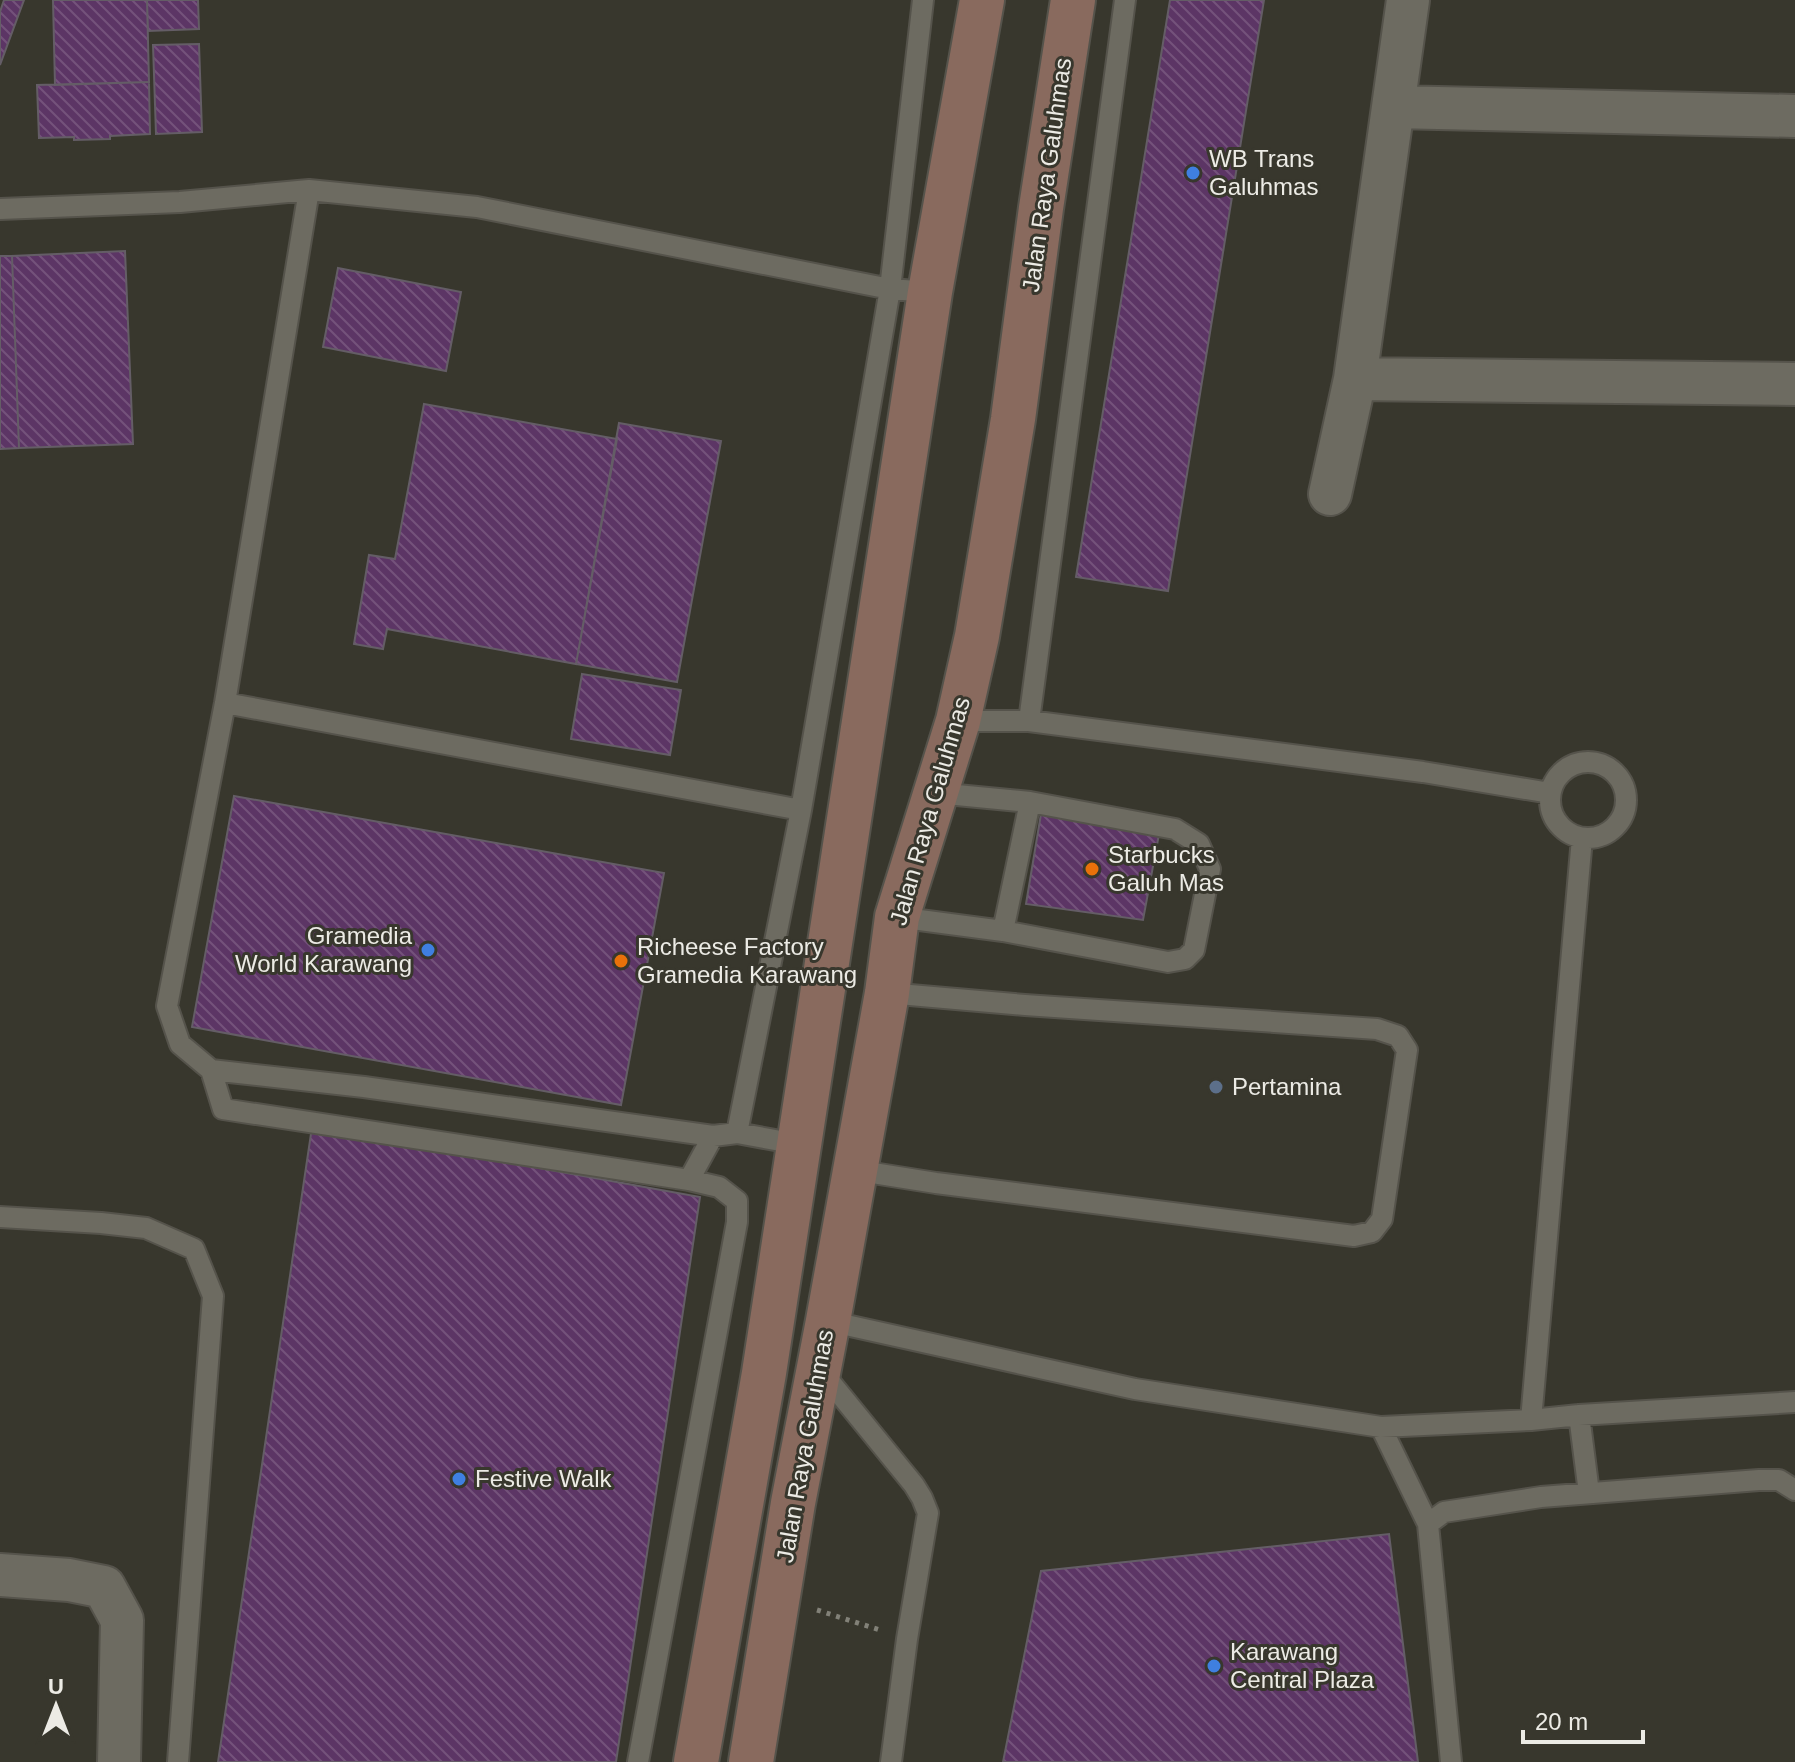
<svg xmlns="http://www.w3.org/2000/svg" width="1795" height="1762" viewBox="0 0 1795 1762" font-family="Helvetica,sans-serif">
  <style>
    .building { fill: url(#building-back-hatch); stroke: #645d66; stroke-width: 2 }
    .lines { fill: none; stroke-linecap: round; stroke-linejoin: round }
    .lane-casing { stroke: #55534b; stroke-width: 24 }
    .street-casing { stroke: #55534b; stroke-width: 46 }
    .secondary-casing { stroke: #55534b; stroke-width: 48 }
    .path { stroke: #828178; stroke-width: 5; stroke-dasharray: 4 6; stroke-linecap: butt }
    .lane { stroke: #6d6b61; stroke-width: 20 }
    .street { stroke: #6d6b61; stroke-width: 42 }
    .secondary { stroke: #896a5e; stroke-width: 44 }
    .shop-dot { fill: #3f7fe0; stroke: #38372d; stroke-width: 3 }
    .food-dot { fill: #e8710a; stroke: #38372d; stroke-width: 3 }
    .service-dot { fill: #5c6f8a; stroke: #38372d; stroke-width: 3 }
    .labels { text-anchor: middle; stroke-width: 6; stroke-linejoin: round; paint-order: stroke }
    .poi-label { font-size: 24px; fill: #ecebe5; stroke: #38372d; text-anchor: start }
    .street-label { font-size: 24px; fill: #ecebe5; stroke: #38372d }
  </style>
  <defs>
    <pattern id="building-back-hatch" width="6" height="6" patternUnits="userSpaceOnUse" patternTransform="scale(2)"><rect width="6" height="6" fill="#5c3565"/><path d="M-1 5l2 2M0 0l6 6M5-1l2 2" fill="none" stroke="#74527b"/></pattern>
  </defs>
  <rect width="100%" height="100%" fill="#38372d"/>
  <path class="building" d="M 4,0 L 24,0 L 0,65 L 0,12 Z
    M 53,0 L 147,0 L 149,82 L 55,85 Z
    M 147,0 L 198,0 L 199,29 L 148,31 Z
    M 1170,0 L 1264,0 L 1168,591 L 1076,577 Z
    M 199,44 L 202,132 L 156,134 L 153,45 Z
    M 149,82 L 150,134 L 110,136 L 110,139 L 74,140 L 74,137 L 39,138 L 37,85 Z
    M 125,251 L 133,444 L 19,448 L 12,256 Z
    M 0,256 L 12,256 L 19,448 L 0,449 Z
    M 338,268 L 461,292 L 446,371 L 323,347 Z
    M 424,404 L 617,439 L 576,664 L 387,629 L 383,649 L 354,644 L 369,555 L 395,559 Z
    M 619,423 L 721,441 L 677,682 L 576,664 Z
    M 582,674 L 681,690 L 670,755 L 571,739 Z
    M 234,796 L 664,873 L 621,1105 L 192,1027 Z
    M 1041,814 L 1159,834 L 1143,920 L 1026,904 Z
    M 312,1127 L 700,1197 L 616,1762 L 218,1762 Z
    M 1389,1534 L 1418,1762 L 1003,1762 L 1041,1571 Z"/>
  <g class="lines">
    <defs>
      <path id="lane" d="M 309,190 L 225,703 L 167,1006 L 180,1044 L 211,1070 L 364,1087 L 713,1136 L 737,1133
        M 0,209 L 180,202 L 309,190 L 477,207 L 890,289 L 930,292
        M 225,703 L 801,810
        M 958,721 L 1029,721 L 1423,772 L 1550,793
        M 1029,721 L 1125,0
        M1550 800a38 38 0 1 1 76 0a38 38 0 1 1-76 0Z
        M 897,917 L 1003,931 L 1168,962 L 1185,959 L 1194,950 L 1210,869 L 1199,844 L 1175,829 L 1030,802 L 936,793
        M 1003,931 L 1030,802
        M 211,1070 L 223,1109 L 689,1180 L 719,1187 L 737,1201 L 737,1222 L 638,1762
        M 797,1144 L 737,1133 L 801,810 L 890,289 L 923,0
        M 854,1170 L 936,1183 L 1354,1236 L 1372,1232 L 1382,1219 L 1407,1050 L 1398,1036 L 1377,1029 L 1025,1005 L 887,993
        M 689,1180 L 713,1136
        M 0,1217 L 101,1223 L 146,1228 L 194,1249 L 213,1296 L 178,1762
        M 828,1321 L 1135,1389 L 1381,1427 L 1531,1420 L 1579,1415 L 1795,1402
        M 822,1372 L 914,1485 L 922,1498 L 928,1513 L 907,1639 L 891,1762
        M 1579,1415 L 1589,1493
        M 1531,1420 L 1582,838
        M 1381,1427 L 1428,1524
        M 1451,1762 L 1428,1524 L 1444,1512 L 1541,1497 L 1759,1480 L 1779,1480 L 1795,1490"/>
      <path id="street" d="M 1394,107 L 1795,116
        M 1355,379 L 1795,384
        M 1330,494 L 1355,379 L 1408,0
        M 0,1575 L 69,1580 L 104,1587 L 122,1620 L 119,1762"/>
      <path id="secondary" d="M 696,1762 L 764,1373 L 930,292 L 982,0
        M 751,1762 L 793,1503 L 828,1321 L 887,993 L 897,917 L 958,721 L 977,636 L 1013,419 L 1041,208 L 1073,0"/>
    </defs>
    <use href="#lane" class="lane-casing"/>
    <use href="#street" class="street-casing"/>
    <use href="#secondary" class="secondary-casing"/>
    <path class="path" d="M 817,1610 L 880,1630"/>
    <use href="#lane" class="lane"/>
    <use href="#street" class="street"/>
    <use href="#secondary" class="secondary"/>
  </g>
  <g class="shop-dot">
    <circle cx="1193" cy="173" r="8"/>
    <circle cx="428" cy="950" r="8"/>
    <circle cx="459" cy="1479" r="8"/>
    <circle cx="1214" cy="1666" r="8"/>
  </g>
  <g class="food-dot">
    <circle cx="1092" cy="869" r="8"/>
    <circle cx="621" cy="961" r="8"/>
  </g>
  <circle class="service-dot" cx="1216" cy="1087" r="8"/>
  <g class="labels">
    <g class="poi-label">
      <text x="1209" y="167">WB Trans<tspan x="1209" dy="28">Galuhmas</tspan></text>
      <text x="1108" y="863">Starbucks<tspan x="1108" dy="28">Galuh Mas</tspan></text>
      <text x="412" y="944" text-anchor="end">Gramedia<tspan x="412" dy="28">World Karawang</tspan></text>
      <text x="637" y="955">Richeese Factory<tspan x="637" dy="28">Gramedia Karawang</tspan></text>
      <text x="1232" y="1095">Pertamina</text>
      <text x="475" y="1487">Festive Walk</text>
      <text x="1230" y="1660">Karawang<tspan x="1230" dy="28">Central Plaza</tspan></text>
    </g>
    <g class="street-label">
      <text transform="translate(1047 175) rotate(-82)" y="8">Jalan Raya Galuhmas</text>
      <text transform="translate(930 811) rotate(-74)" y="8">Jalan Raya Galuhmas</text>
      <text transform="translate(805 1446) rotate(-80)" y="8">Jalan Raya Galuhmas</text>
    </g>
  </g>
  <g transform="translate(56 1706)" stroke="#38372d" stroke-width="6" paint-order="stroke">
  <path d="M0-6L14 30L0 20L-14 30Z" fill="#ecebe5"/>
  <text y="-12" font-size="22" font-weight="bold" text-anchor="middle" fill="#ecebe5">U</text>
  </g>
  <path d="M1523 1730v12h120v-12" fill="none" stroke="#ecebe5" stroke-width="4"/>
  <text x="1535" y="1730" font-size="24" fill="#ecebe5" stroke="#38372d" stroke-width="6" paint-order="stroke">20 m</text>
</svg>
